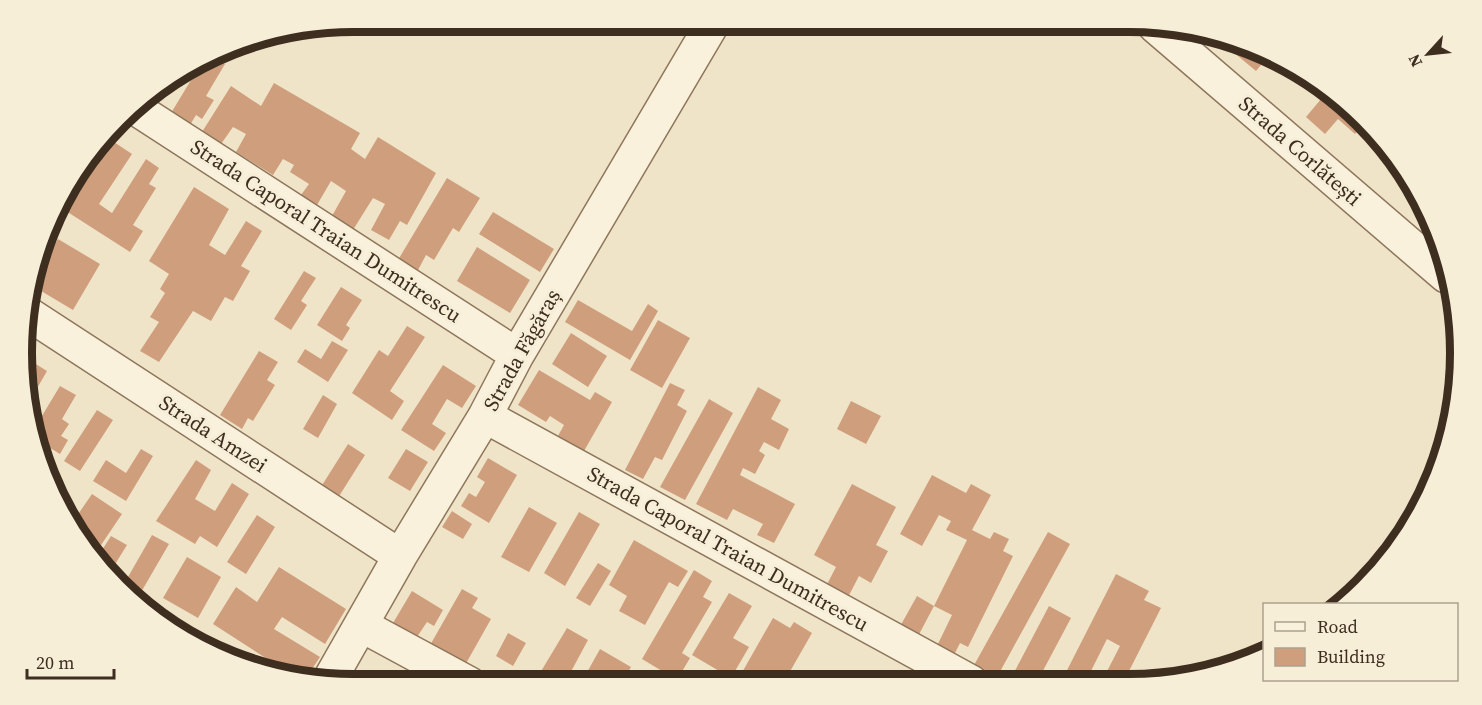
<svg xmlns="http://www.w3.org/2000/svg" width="1482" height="705" viewBox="0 0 1482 705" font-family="'Source Serif 4',serif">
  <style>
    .building { fill: #cf9f7d }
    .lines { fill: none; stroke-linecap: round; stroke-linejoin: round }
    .minor-casing { stroke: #8d765c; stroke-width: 36 }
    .minor { stroke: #faf1dc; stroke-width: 33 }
    .labels { text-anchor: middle; stroke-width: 6; stroke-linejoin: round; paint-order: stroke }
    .street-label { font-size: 21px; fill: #3d2e20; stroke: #f7eed8 }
    .rim { fill: none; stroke: #3d2e20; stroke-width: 8 }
  </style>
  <rect width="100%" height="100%" fill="#f0e4c8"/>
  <path class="building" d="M 1232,41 L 1257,46 L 1278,61 L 1274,65 L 1266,59 L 1256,71 L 1227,47 Z
    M 212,57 L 225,64 L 206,96 L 214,100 L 202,119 L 196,115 L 190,125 L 171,113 L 202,62 Z
    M 1297,74 L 1322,90 L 1318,95 L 1296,76 Z
    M 175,76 L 166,93 L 160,90 L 153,103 L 143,98 L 150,90 Z
    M 274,83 L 360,133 L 351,149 L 365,159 L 378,137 L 436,173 L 407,225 L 400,221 L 389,240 L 371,230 L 385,204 L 373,198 L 353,230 L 332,216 L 346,191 L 331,181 L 317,205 L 301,195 L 309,184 L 290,172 L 294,165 L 283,159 L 273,175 L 236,152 L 246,134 L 233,127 L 221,144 L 202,132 L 231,86 L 261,106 Z
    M 1326,93 L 1364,118 L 1373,132 L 1364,124 L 1355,134 L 1338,119 L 1325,134 L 1306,117 Z
    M 111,140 L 132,154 L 99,204 L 112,213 L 146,159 L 159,168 L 149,184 L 156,188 L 133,225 L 143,231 L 130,252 L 66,211 L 42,248 L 66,186 L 71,181 L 81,186 Z
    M 447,178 L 480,198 L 459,232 L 453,228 L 434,260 L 426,255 L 417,272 L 398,260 Z
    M 194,187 L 229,209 L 209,245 L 225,255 L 246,221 L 262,231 L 241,266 L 250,271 L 233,301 L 225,297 L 211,321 L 193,311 L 159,362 L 140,351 L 159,322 L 150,317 L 165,293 L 160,289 L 169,274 L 149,261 Z
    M 493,212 L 554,249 L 540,272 L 479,234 Z
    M 58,239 L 100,264 L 73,310 L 31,285 Z
    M 477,247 L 530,280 L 510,313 L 457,281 Z
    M 304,271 L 316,278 L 301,301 L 307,305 L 291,330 L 274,319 Z
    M 341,287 L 362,300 L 346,325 L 350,328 L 342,341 L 317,325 Z
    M 578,300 L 632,331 L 648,304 L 658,311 L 630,360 L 565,322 Z
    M 658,320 L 690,338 L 662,388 L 630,370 Z
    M 407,326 L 425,337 L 390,391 L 404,401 L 392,420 L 352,393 L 379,350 L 388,356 Z
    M 571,333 L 607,356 L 588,387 L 552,364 Z
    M 332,341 L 348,350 L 328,382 L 297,362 L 305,349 L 321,359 Z
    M 259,351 L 278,362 L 267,380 L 275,385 L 253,421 L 248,418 L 242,429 L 220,415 Z
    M 31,361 L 47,371 L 27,406 L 24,395 L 25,372 Z
    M 443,365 L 476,386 L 462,408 L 447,399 L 432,424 L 446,433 L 434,451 L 401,430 Z
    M 539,370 L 590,400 L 595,392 L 612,402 L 580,458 L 554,443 L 564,425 L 550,416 L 546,422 L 518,405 Z
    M 670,383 L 685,390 L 677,405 L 687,411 L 662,460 L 655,457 L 643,479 L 625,470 Z
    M 60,386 L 76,395 L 62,419 L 69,424 L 61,436 L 68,440 L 60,454 L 37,440 L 34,429 Z
    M 758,387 L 781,400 L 771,419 L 789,429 L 779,450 L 764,442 L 759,451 L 765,455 L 755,474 L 743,468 L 740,475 L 795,504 L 774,543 L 757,535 L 763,524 L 733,509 L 727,520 L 696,504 Z
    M 323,395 L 337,404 L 318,438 L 303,429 Z
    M 709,399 L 733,413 L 685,500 L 660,487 Z
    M 851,401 L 881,416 L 866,444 L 837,429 Z
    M 97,410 L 113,420 L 80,471 L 64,461 Z
    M 348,444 L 365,455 L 336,501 L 319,490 Z
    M 1442,446 L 1436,480 L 1429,492 L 1426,487 L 1428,478 L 1436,471 L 1431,462 L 1431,456 L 1433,452 Z
    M 141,449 L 153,456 L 126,501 L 93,481 L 106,460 L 126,473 Z
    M 406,449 L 428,462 L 410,491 L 388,478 Z
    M 488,458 L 517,475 L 489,523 L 461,506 L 469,493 L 476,497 L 485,482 L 477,477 Z
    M 196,460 L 211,470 L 195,499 L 215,511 L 232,483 L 249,494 L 217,547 L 200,536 L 195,544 L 156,521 Z
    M 932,475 L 966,493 L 971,484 L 991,495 L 972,530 L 990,539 L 994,532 L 1009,539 L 1003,551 L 1013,556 L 968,647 L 960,643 L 952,659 L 935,650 L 952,615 L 934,606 L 967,540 L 946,530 L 951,521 L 939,515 L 922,546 L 900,534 Z
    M 852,484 L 896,507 L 876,545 L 888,551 L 871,583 L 859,576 L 845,603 L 823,592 L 836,567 L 814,555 Z
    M 92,494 L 122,514 L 97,551 L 87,544 L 72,523 Z
    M 529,507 L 557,523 L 529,572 L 501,557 Z
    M 452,511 L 472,524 L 463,539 L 442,527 Z
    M 579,512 L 600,524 L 565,586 L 544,573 Z
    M 257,515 L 275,527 L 246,574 L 227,562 Z
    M 1048,532 L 1070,544 L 996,679 L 973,667 Z
    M 152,535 L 169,544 L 140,594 L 124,584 Z
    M 111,536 L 127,545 L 109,574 L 97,558 Z
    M 634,540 L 688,571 L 678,587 L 669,582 L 645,625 L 619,611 L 627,596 L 609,585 Z
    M 187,557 L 221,577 L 198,618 L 163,598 Z
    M 598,563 L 611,571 L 590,606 L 576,598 Z
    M 279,567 L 346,609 L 325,644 L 282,617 L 274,629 L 320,657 L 308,675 L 284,670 L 213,624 L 236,587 L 257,602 Z
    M 694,570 L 712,581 L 703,597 L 712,602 L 682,653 L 690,658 L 677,680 L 642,659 Z
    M 1116,574 L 1149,591 L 1144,600 L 1161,608 L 1124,681 L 1102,681 L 1120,646 L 1107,639 L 1086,681 L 1061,682 Z
    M 462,589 L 478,598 L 472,608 L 491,619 L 464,667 L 429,647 Z
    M 412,591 L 443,610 L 434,626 L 427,622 L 417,637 L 393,623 Z
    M 729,593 L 752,606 L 733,638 L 749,647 L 731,678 L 692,655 Z
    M 917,596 L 934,606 L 916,640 L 898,630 Z
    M 1049,606 L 1071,618 L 1037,682 L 1009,682 Z
    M 773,618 L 790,628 L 794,622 L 812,633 L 784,682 L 736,683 Z
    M 567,628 L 588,640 L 567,679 L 559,674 L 554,683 L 534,683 Z
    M 508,633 L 526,643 L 513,666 L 496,656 Z
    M 600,649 L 631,667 L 622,683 L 581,683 Z
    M 689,671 L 709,683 L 682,683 Z
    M 845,673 L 861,682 L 840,682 Z
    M 636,674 L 651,683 L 631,683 Z"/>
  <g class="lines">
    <defs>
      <path id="minor" d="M 1155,26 L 1446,276
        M 135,108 L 517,355
        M 27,313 L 400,556
        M 485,416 L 971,682
        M 361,625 L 470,684
        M 330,679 L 400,556 L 485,416 L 517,355 L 714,21"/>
    </defs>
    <use href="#minor" class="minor-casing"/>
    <use href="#minor" class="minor"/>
  </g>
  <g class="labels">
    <g class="street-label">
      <text transform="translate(1300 151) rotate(41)" y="7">Strada Corlătești</text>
      <text transform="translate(326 231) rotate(33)" y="7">Strada Caporal Traian Dumitrescu</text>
      <text transform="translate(522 350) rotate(-61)" y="7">Strada Făgăraș</text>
      <text transform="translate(213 434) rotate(33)" y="7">Strada Amzei</text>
      <text transform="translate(728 549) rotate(29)" y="7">Strada Caporal Traian Dumitrescu</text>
    </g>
  </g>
  <path d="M0 0H1482V705H0ZM353 32H1129A321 321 0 0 1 1450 353V353A321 321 0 0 1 1129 674H353A321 321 0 0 1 32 353V353A321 321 0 0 1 353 32Z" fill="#f7eed8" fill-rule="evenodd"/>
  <path class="rim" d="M353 32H1129A321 321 0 0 1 1450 353V353A321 321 0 0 1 1129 674H353A321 321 0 0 1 32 353V353A321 321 0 0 1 353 32Z"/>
  <rect x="1263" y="603" width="195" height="78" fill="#f7eed8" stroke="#ada18e" stroke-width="1.5"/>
  <rect x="1275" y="622" width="30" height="9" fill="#faf1dc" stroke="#ada18e" stroke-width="1.5"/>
  <text x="1317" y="633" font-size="18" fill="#3d2e20">Road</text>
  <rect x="1275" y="648" width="30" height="18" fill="#cf9f7d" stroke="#ada18e" stroke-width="1.5"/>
  <text x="1317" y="663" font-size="18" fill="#3d2e20">Building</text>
  <g transform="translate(1428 54) rotate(243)" stroke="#f7eed8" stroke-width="4.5" paint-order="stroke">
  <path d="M0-4.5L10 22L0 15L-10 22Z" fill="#3d2e20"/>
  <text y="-9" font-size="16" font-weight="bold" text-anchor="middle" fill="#3d2e20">N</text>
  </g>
  <path d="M27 669v9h87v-9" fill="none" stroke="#3d2e20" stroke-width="3"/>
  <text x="36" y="669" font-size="18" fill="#3d2e20" stroke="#f7eed8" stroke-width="4.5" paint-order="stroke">20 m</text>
</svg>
